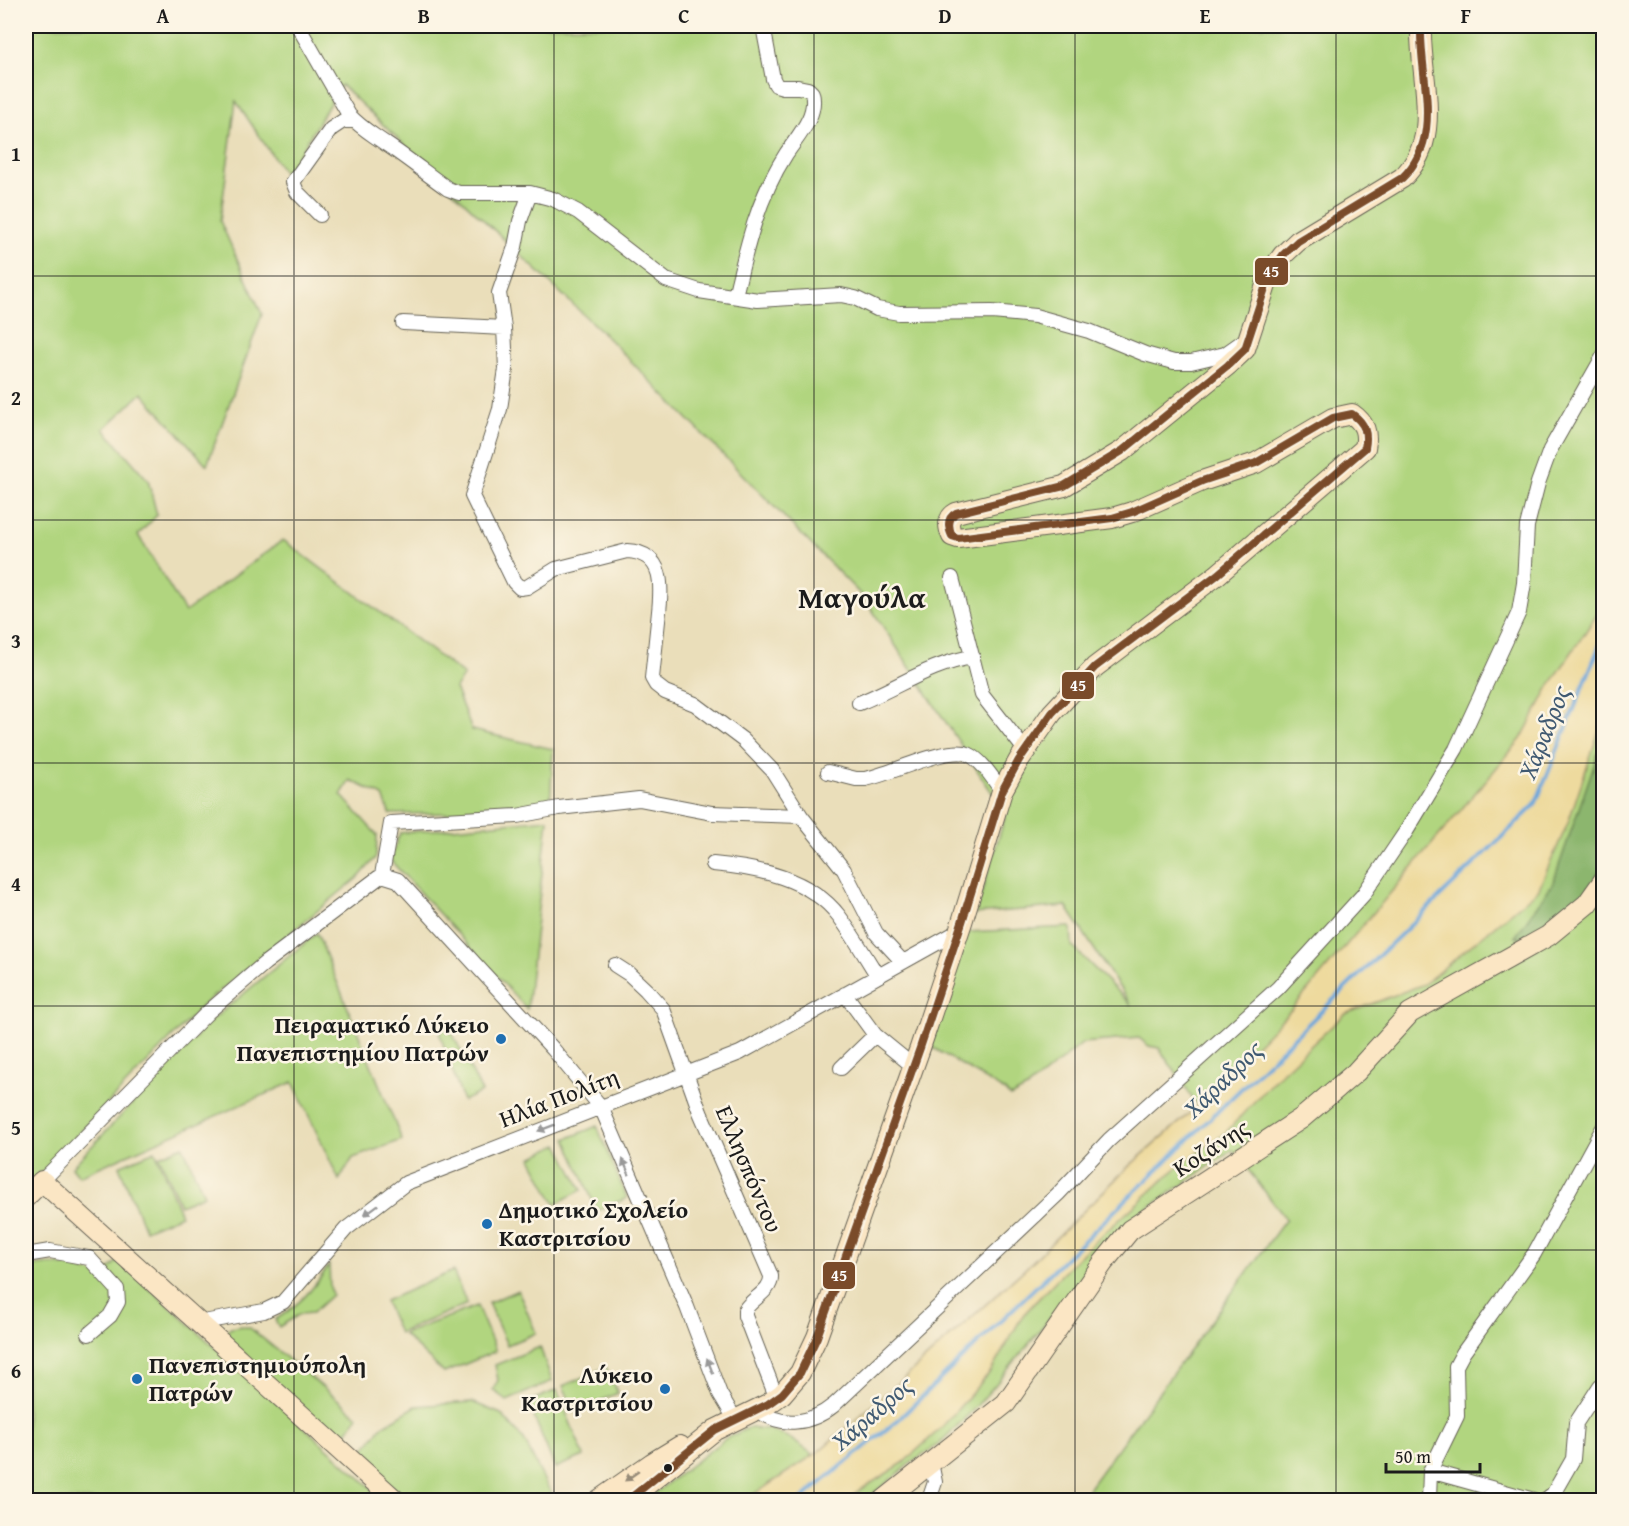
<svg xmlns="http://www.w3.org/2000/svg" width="1629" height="1526" viewBox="0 0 1629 1526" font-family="'Gentium Book Plus',serif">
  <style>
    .green { fill: #b1d57f; stroke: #66784e; stroke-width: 1.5 }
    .forest { fill: #8cb66e; stroke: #546945; stroke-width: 1.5 }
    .sand { fill: #eeda9e; stroke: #857b5d; stroke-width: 1.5 }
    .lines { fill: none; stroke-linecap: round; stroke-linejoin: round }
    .stream { stroke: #6ba6db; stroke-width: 4 }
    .street-casing { stroke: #646053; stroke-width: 16 }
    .secondary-casing { stroke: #646053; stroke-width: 22 }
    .street { stroke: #fff; stroke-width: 14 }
    .secondary { stroke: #fbe6c4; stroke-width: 20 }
    .bus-1-casing { stroke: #fcf5e5; stroke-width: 12 }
    .bus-1 { stroke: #7a4b2a; stroke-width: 8 }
    .oneway { fill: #999 }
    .oneway2 { fill: #978b78 }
    .grid { fill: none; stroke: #1c1c1c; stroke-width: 1.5; stroke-opacity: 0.55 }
    .poi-dot { fill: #1f6fb2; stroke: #fcf5e5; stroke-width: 2 }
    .bus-dot { fill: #1c1c1c; stroke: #fcf5e5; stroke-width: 2 }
    .labels { text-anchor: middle; stroke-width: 5; stroke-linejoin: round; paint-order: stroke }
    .poi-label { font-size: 24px; font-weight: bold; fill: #1c1c1c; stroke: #fcf5e5; text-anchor: end }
    .street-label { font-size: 24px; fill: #1c1c1c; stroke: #fcf5e5 }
    .water-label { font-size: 26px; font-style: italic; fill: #405a72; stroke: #fcf5e5 }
    .district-label { font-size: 30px; font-weight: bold; fill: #1c1c1c; stroke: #fcf5e5 }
    .line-badge { stroke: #fcf5e5; stroke-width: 2 }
    .badge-label { font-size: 16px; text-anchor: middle; font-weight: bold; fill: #fff }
    .neatline { fill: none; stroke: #1c1c1c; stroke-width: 2 }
    .grid-label { font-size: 20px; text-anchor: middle; font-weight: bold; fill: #1c1c1c }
  </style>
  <rect width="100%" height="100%" fill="#fcf5e5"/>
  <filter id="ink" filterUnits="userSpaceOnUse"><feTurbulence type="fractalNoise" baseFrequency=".0167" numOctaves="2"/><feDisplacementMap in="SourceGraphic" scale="12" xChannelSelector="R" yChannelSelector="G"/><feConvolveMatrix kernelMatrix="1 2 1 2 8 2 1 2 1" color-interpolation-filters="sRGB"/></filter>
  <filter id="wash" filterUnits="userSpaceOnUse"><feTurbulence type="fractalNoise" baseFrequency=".008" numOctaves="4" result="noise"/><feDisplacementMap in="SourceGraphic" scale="24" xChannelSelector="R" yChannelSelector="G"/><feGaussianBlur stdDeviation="1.35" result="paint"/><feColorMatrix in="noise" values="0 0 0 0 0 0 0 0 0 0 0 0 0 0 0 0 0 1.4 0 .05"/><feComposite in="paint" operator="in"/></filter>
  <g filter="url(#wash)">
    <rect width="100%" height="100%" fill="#eadeba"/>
    <path class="green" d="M 26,26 L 1603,26 L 1603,1500 L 1080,1500 L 1286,1219 L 1233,1150 L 1129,1221 L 996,1384 L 974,1409 L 939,1444 L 908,1465 L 865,1500 L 847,1500 L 860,1490 L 903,1463 L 942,1427 L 991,1371 L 1023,1315 L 1058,1278 L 1091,1245 L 1174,1170 L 1221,1135 L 1192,1097 L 1159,1048 L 1149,1046 L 1139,1038 L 1083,1043 L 1027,1088 L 1010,1097 L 1005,1091 L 930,1046 L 967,932 L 1071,927 L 1072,946 L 1131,1005 L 1066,906 L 975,914 L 1006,814 L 865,599 L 604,334 L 341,85 L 286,176 L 236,101 L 220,221 L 262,314 L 207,465 L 142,393 L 104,429 L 148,480 L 157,515 L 138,535 L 185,612 L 283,540 L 464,675 L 455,688 L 472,730 L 553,749 L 550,806 L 472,813 L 390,814 L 383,796 L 350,780 L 341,795 L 377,835 L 376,857 L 361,875 L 204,1004 L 26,1188 Z
      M 548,819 L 527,1009 L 390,860 L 400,833 Z
      M 317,933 L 402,1140 L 353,1158 L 339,1180 L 293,1082 L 79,1176 L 72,1167 L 212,1020 Z
      M 444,1029 L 451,1031 L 482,1092 L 463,1101 L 440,1035 L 440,1032 Z
      M 597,1126 L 627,1198 L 597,1211 L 566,1139 Z
      M 558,1144 L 582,1190 L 555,1204 L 531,1158 Z
      M 183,1146 L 204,1195 L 180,1205 L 159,1156 Z
      M 155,1151 L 181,1215 L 145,1230 L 119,1166 Z
      M 118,1260 L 385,1500 L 26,1500 L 26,1269 C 53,1259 76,1268 103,1276 Z
      M 329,1265 L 330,1286 L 332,1295 L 312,1313 L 300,1314 L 279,1327 L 275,1320 C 301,1303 312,1291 329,1265 Z
      M 453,1271 L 467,1304 L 399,1333 L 385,1301 Z
      M 518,1290 L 536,1333 L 507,1345 L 488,1303 Z
      M 477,1306 L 496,1351 L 444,1373 L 403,1334 Z
      M 241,1326 L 250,1328 L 358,1416 L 343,1438 L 335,1439 L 223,1334 L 231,1328 Z
      M 540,1347 L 552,1381 L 507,1401 L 493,1390 L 498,1380 L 495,1365 Z
      M 606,1367 L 618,1393 L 575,1412 L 563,1386 Z
      M 557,1390 L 584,1456 L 555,1468 L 528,1402 Z
      M 472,1402 L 501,1414 L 524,1440 L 545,1482 L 553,1496 L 559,1500 L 405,1500 L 358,1458 L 381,1427 L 416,1406 Z
      M 748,1428 L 769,1429 L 789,1438 L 814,1455 L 745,1500 L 646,1500 L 725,1439 Z"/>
    <path class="forest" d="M 1603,739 L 1603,867 L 1583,896 L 1530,939 L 1515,937 L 1553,883 Z"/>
    <path class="sand" d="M 1603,530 L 1603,719 L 1568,823 L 1538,890 L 1424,984 L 1345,1014 L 1275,1079 L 1227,1131 L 1174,1170 L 1091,1245 L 1058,1278 L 1023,1315 L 991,1371 L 942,1427 L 903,1463 L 860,1490 L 847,1500 L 745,1500 L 814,1455 L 900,1382 L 1026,1268 L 1127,1168 L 1189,1114 L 1292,1009 L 1521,739 L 1550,685 L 1600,610 L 1600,544 Z"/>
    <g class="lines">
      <path class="stream" d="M 800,1500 L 898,1420 L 1535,805 L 1604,635"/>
    </g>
  </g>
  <g filter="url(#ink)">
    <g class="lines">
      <defs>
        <path id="street" d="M 298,26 L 349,115 C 362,129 371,133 386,144 C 407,158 427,174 448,189 L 459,193 L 530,193 L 553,199 L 578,212 L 666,280 L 699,291 L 758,300 L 841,295 L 855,298 L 877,309 L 899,313 L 992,312 L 1035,316 L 1089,331 L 1145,354 L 1174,362 L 1191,362 L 1225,354 L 1242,342
          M 320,215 L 297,192 L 293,182 L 331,129 L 343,121 L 354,121
          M 735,296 C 747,245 758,198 786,154 C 798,136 818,115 812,93 L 808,89 L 798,87 L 783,87 L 776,85 L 773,79 L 763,26
          M 403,323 L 504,328 L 499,293 L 515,247 L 520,221 L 530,193
          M 504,328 L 506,369 L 500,409 L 472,496 L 514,582 L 520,588 L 527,587 L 556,569 L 627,551 C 668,553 661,592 658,621 C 656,640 654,659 652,678 L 656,685 L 665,692 L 695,704 L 743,740 L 772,770 L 801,816
          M 952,578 L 982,695 L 1025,750
          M 859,703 C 897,688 932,663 973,657
          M 828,772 L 856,779 L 865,779 C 889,775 948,745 968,754 C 982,760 993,779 1002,791
          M 713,864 C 758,868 810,878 839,916 C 853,935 865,956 877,975
          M 382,875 L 398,880 L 553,1049 L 601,1107 L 687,1307 L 720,1394 L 735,1419
          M 615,965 L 629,974 L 646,990 L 663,1009 L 700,1112 L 771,1276 C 772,1291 752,1298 745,1310 L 745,1316 L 777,1399
          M 875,1035 L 913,1066
          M 841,1068 L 875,1035 L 845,994
          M 42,1181 L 208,1012 L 265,963 L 382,875 L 391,823 L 517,816 L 559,808 L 639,799 L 712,813 L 801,816 L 844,870 L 876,933 L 902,961
          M 26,1255 L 50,1251 L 89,1258 L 117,1289 L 118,1302 L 110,1316 L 89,1334
          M 198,1323 L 264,1311 L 283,1302 L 346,1229 L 406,1183 L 740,1053 L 957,932
          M 757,1409 C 781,1429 811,1424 834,1405 L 1058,1194 L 1109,1140 L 1278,988 L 1363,895 L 1407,830 L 1456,749 L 1519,612 L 1524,583 L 1527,526 L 1538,483 L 1550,450 L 1604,355
          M 1430,1471 L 1534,1500
          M 929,1500 L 935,1482 L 931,1463
          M 1429,1500 L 1430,1471 L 1457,1416 L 1456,1366 L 1463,1353 L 1534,1254 L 1604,1126
          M 1545,1500 L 1553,1494 L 1573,1459 L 1576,1423 L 1600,1386 L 1604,1384"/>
        <path id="secondary" d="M 26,1197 L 42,1181 L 395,1500
          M 599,1500 L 652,1463 L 680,1446
          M 628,1500 L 715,1430 L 768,1404 L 782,1394 L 800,1373 L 817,1337 L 920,1048 L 962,922 L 1002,791 L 1019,760 L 1052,713 L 1095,667 L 1217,575 L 1365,448 C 1368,433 1365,423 1352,414 L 1333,418 L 1256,463 L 1202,481 L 1132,512 L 1112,518 L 958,538 L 952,536 C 948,527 947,518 956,513 L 1064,486 L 1122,451 L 1228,365 L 1245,349 L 1270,273 L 1283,255 L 1298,241 L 1402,178 C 1445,137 1419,78 1421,26
          M 884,1500 L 1006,1403 L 1103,1263 L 1130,1230 L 1302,1118 L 1356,1072 L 1410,1013 L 1548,936 L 1587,904 L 1604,880"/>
      </defs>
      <use href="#street" class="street-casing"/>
      <use href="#secondary" class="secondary-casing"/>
      <use href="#street" class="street"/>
      <use href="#secondary" class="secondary"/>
      <defs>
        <path id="bus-1" d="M 628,1500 L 715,1430 L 768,1404 L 782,1394 L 800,1373 L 817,1337 L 920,1048 L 962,922 L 1002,791 L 1019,760 L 1052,713 L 1095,667 L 1217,575 L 1365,448 C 1368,433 1365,423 1352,414 L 1333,418 L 1256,463 L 1202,481 L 1132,512 L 1112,518 L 958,538 L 952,536 C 948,527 947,518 956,513 L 1064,486 L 1122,451 L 1228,365 L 1245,349 L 1270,273 L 1283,255 L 1298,241 L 1402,178 C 1445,137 1419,78 1421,26"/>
      </defs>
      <use href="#bus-1" class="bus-1-casing"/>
      <use href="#bus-1" class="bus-1"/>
    </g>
    <defs><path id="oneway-solid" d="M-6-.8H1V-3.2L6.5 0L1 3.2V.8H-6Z" transform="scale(1.5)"/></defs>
    <g class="oneway">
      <use href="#oneway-solid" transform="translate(546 1128) rotate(159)"/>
      <use href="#oneway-solid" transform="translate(626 1167) rotate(-113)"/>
      <use href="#oneway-solid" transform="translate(371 1210) rotate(143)"/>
      <use href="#oneway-solid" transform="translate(710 1366) rotate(-111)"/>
    </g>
    <use class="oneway2" href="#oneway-solid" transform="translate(632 1476) rotate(145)"/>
  </g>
  <path class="grid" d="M 294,26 L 294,1500M 554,26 L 554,1500M 814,26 L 814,1500M 1075,26 L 1075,1500M 1336,26 L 1336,1500M 26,276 L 1604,276M 26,520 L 1604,520M 26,763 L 1604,763M 26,1006 L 1604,1006M 26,1250 L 1604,1250"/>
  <g class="poi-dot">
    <circle cx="501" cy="1039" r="6"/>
    <circle cx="487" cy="1224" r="6"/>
    <circle cx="137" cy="1379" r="6"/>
    <circle cx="665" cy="1389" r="6"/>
  </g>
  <circle class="bus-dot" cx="668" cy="1468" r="5"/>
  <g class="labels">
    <g class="poi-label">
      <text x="489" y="1033">Πειραματικό Λύκειο<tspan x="489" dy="28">Πανεπιστημίου Πατρών</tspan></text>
      <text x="499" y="1218" text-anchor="start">Δημοτικό Σχολείο<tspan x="499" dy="28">Καστριτσίου</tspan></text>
      <text x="149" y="1373" text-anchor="start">Πανεπιστημιούπολη<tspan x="149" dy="28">Πατρών</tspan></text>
      <text x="653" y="1383">Λύκειο<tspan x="653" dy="28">Καστριτσίου</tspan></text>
    </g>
    <g class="street-label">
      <text transform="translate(559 1098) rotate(-21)" y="8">Ηλία Πολίτη</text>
      <text transform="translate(1211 1148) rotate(-33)" y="8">Κοζάνης</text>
      <text transform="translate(749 1169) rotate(67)" y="8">Ελλησπόντου</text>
    </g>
    <g class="water-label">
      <text transform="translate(1544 732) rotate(-68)" y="9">Χάραδρος</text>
      <text transform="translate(1223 1079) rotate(-44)" y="9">Χάραδρος</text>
      <text transform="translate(872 1413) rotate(-41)" y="9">Χάραδρος</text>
    </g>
    <g class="district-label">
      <text x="862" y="608">Μαγούλα</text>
    </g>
  </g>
  <g class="line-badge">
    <rect x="1254" y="257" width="35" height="29" rx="6" fill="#7a4b2a"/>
    <rect x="1061" y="671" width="34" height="29" rx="6" fill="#7a4b2a"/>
    <rect x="822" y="1261" width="34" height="29" rx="6" fill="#7a4b2a"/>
  </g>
  <g class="badge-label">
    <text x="1271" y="277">45</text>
    <text x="1078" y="691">45</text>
    <text x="839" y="1281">45</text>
  </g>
  <rect width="1629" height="1526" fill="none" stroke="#fcf5e5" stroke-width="66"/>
  <path d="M1386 1463v9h94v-9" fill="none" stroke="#1c1c1c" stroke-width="3"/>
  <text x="1395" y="1463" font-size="18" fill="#1c1c1c" stroke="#fcf5e5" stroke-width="4.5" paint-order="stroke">50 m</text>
  <rect x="33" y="33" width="1563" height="1460" class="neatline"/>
  <g class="grid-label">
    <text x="163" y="23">A</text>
    <text x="424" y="23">B</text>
    <text x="684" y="23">C</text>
    <text x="945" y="23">D</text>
    <text x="1205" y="23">E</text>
    <text x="1466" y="23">F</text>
    <text x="16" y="161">1</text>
    <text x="16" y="405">2</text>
    <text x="16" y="648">3</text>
    <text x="16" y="891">4</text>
    <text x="16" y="1135">5</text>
    <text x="16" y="1378">6</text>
  </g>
</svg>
